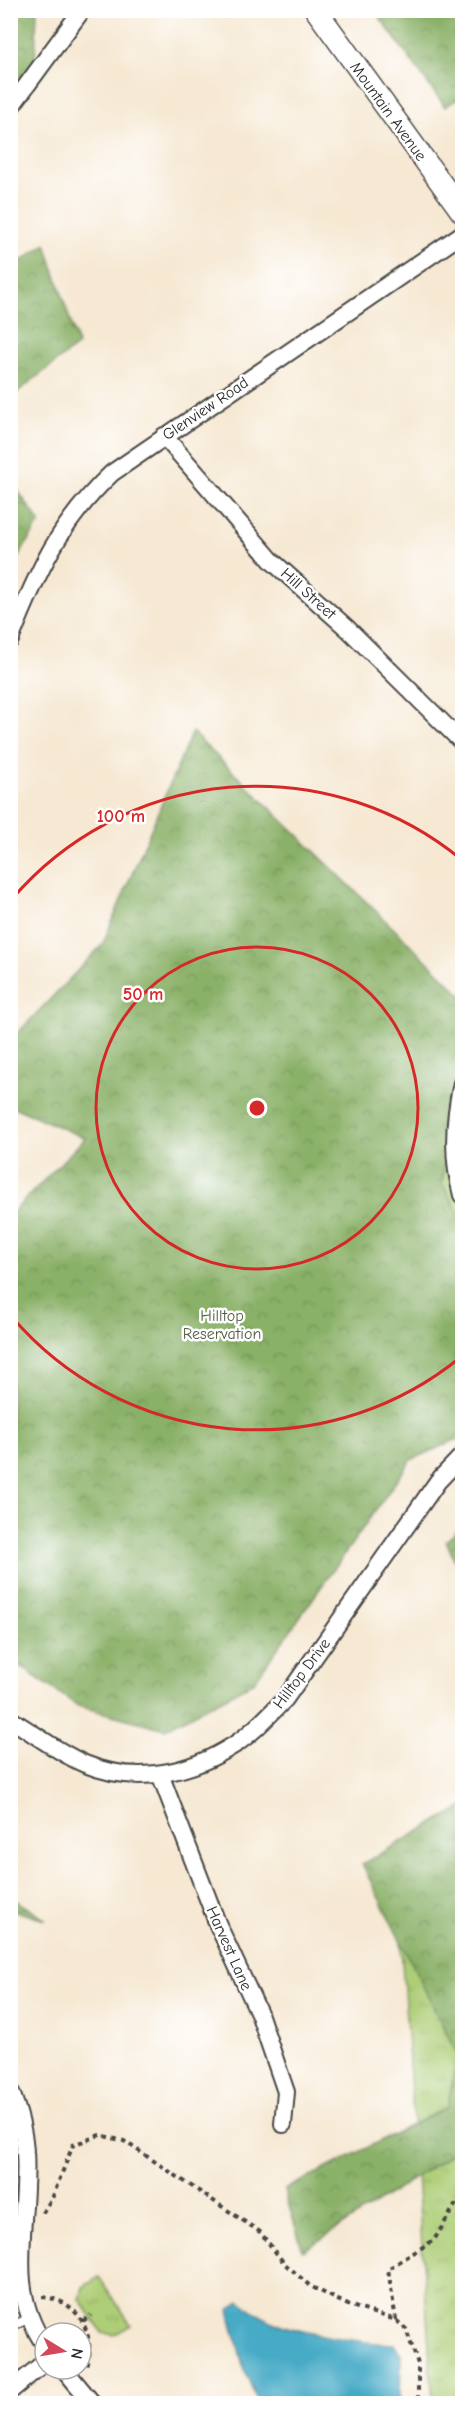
<svg xmlns="http://www.w3.org/2000/svg" width="473" height="2414" viewBox="0 0 473 2414" font-family="'Comic Neue',sans-serif">
  <style>
    .grass { fill: url(#grass-tufts); stroke: #6c7c51; stroke-width: 1.5 }
    .forest { fill: url(#forest-crowns); stroke: #5a6e4a; stroke-width: 1.5 }
    .water { fill: #47aac6; stroke: #396a78; stroke-width: 1.5 }
    .lines { fill: none; stroke-linecap: round; stroke-linejoin: round }
    .service-casing { stroke: #494744; stroke-width: 11 }
    .minor-casing { stroke: #494744; stroke-width: 20 }
    .tertiary-casing { stroke: #494744; stroke-width: 24 }
    .path { stroke: #494744; stroke-width: 4; stroke-dasharray: 4.5 4.5; stroke-linecap: butt }
    .service { stroke: #fff; stroke-width: 8 }
    .minor { stroke: #fff; stroke-width: 16 }
    .tertiary { stroke: #fff; stroke-width: 21 }
    .ring { fill: none; stroke: #d62828; stroke-width: 3 }
    .labels { text-anchor: middle; stroke-width: 5; stroke-linejoin: round; paint-order: stroke }
    .street-label { font-size: 16px; fill: #2b2b2b; stroke: #fff }
    .park-label { font-size: 16px; fill: #525c42; stroke: #fff }
    .centre { fill: #d62828; stroke: #fff; stroke-width: 3 }
    .ring-label { font-size: 18px; text-anchor: middle; font-weight: bold; fill: #d62828; stroke: #fff; stroke-width: 5; stroke-linejoin: round; paint-order: stroke }
  </style>
  <defs>
    <pattern id="grass-tufts" width="24" height="20" patternUnits="userSpaceOnUse" patternTransform="scale(1.5)"><rect width="24" height="20" fill="#adce77"/><path d="M3 7l-1-3M5 7V3M7 7l1-3M15 17l-1-3M17 17v-4M19 17l1-3" fill="none" stroke="#95b167"/></pattern>
    <pattern id="forest-crowns" width="20" height="18" patternUnits="userSpaceOnUse" patternTransform="scale(1.5)"><rect width="20" height="18" fill="#8ab168"/><path d="M2 6a3 3 0 1 1 6 0M12 15a3 3 0 1 1 6 0" fill="none" stroke="#719056"/></pattern>
  </defs>
  <rect width="100%" height="100%" fill="#fff"/>
  <filter id="ink" filterUnits="userSpaceOnUse"><feTurbulence type="fractalNoise" baseFrequency=".0167" numOctaves="2"/><feDisplacementMap in="SourceGraphic" scale="12" xChannelSelector="R" yChannelSelector="G"/><feConvolveMatrix kernelMatrix="1 2 1 2 8 2 1 2 1" color-interpolation-filters="sRGB"/></filter>
  <filter id="wash" filterUnits="userSpaceOnUse"><feTurbulence type="fractalNoise" baseFrequency=".008" numOctaves="4" result="noise"/><feDisplacementMap in="SourceGraphic" scale="24" xChannelSelector="R" yChannelSelector="G"/><feGaussianBlur stdDeviation="1.35" result="paint"/><feColorMatrix in="noise" values="0 0 0 0 0 0 0 0 0 0 0 0 0 0 0 0 0 1.4 0 .05"/><feComposite in="paint" operator="in"/></filter>
  <g filter="url(#wash)">
    <rect width="100%" height="100%" fill="#f6e8d2"/>
    <path class="grass" d="M 462,1102 L 462,1219 L 442,1184 L 449,1118 Z
      M 462,1833 L 462,2403 L 433,2403 L 395,1862 Z
      M 99,2277 L 131,2325 L 114,2335 L 102,2333 L 80,2299 L 83,2287 Z"/>
    <path class="forest" d="M 11,11 L 37,11 L 35,62 L 11,90 Z
      M 375,11 L 462,11 L 462,96 L 445,107 Z
      M 46,244 L 78,345 L 11,397 L 11,268 Z
      M 10,480 L 40,522 L 11,569 L 10,569 Z
      M 192,732 L 462,995 L 462,1102 L 449,1118 L 442,1183 L 462,1219 L 462,1437 L 411,1460 L 254,1682 L 165,1729 L 78,1706 L 11,1660 L 11,1214 L 85,1138 L 11,1106 L 10,1041 L 102,945 Z
      M 462,1527 L 462,1577 L 446,1541 Z
      M 462,1807 L 462,2147 L 303,2251 L 284,2190 L 447,2107 L 458,2056 L 362,1864 Z
      M 10,1897 L 11,1897 L 46,1920 L 11,1910 Z"/>
    <path class="water" d="M 240,2301 C 249,2307 258,2315 267,2319 C 294,2333 363,2343 394,2344 L 401,2354 L 400,2403 L 258,2403 L 243,2366 L 229,2310 Z"/>
  </g>
  <g filter="url(#ink)">
    <g class="lines">
      <defs>
        <path id="service" d="M 10,2327 L 30,2318"/>
        <path id="minor" d="M 10,108 L 82,10
          M 164,436 L 272,561 L 348,629 L 462,742
          M 10,640 C 37,573 58,524 112,473 L 462,234
          M 462,1083 C 454,1119 452,1159 462,1195
          M 10,1719 C 35,1734 59,1753 85,1764 C 136,1785 189,1774 234,1745 C 253,1733 269,1715 285,1699 L 438,1481 L 462,1456
          M 160,1774 L 218,1925 L 259,2013 L 286,2092 L 283,2124
          M 10,2090 C 18,2110 24,2131 25,2152 C 30,2218 3,2286 45,2345
          M 64,2369 L 93,2404
          M 10,2391 L 45,2362"/>
        <path id="tertiary" d="M 316,10 L 462,212"/>
      </defs>
      <use href="#service" class="service-casing"/>
      <use href="#minor" class="minor-casing"/>
      <use href="#tertiary" class="tertiary-casing"/>
      <path class="path" d="M 43,2213 L 53,2196 L 73,2145 L 100,2135 L 124,2141 L 260,2232 L 284,2263 L 310,2286 L 348,2305 L 396,2320 L 406,2329 L 418,2364 L 418,2404
        M 42,2297 C 79,2299 96,2335 87,2367
        M 396,2320 L 388,2269 L 434,2240 L 462,2194
        M 83,2321 L 91,2315"/>
      <use href="#service" class="service"/>
      <use href="#minor" class="minor"/>
      <use href="#tertiary" class="tertiary"/>
    </g>
  </g>
  <g class="ring">
    <circle cx="257" cy="1108" r="161"/>
    <path d="M462 1356A322 322 0 0 1 12 1317M12 899A322 322 0 0 1 462 860"/>
  </g>
  <g class="labels">
    <g class="street-label">
      <text transform="translate(389 111) rotate(54)" y="6">Mountain Avenue</text>
      <text transform="translate(205 408) rotate(-34)" y="6">Glenview Road</text>
      <text transform="translate(309 593) rotate(42)" y="6">Hill Street</text>
      <text transform="translate(301 1673) rotate(-53)" y="6">Hilltop Drive</text>
      <text transform="translate(230 1948) rotate(66)" y="6">Harvest Lane</text>
    </g>
    <g class="park-label">
      <text x="222" y="1321">Hilltop<tspan x="222" dy="18">Reservation</tspan></text>
    </g>
  </g>
  <circle cx="257" cy="1108" r="9" class="centre"/>
  <g class="ring-label">
    <text x="121" y="822">100 m</text>
    <text x="143" y="1000">50 m</text>
  </g>
  <rect width="473" height="2414" fill="none" stroke="#fff" stroke-width="36"/>
  <g transform="translate(63 2351) rotate(101)"><circle r="28" fill="#ffffff" stroke="#aaaaaa" stroke-width="1.5"/>
  <path d="M0-4.5L10 22L0 15L-10 22Z" fill="#d1495b"/>
  <text y="-9" font-size="16" font-weight="bold" text-anchor="middle" fill="#2b2b2b">N</text>
  </g>
</svg>
